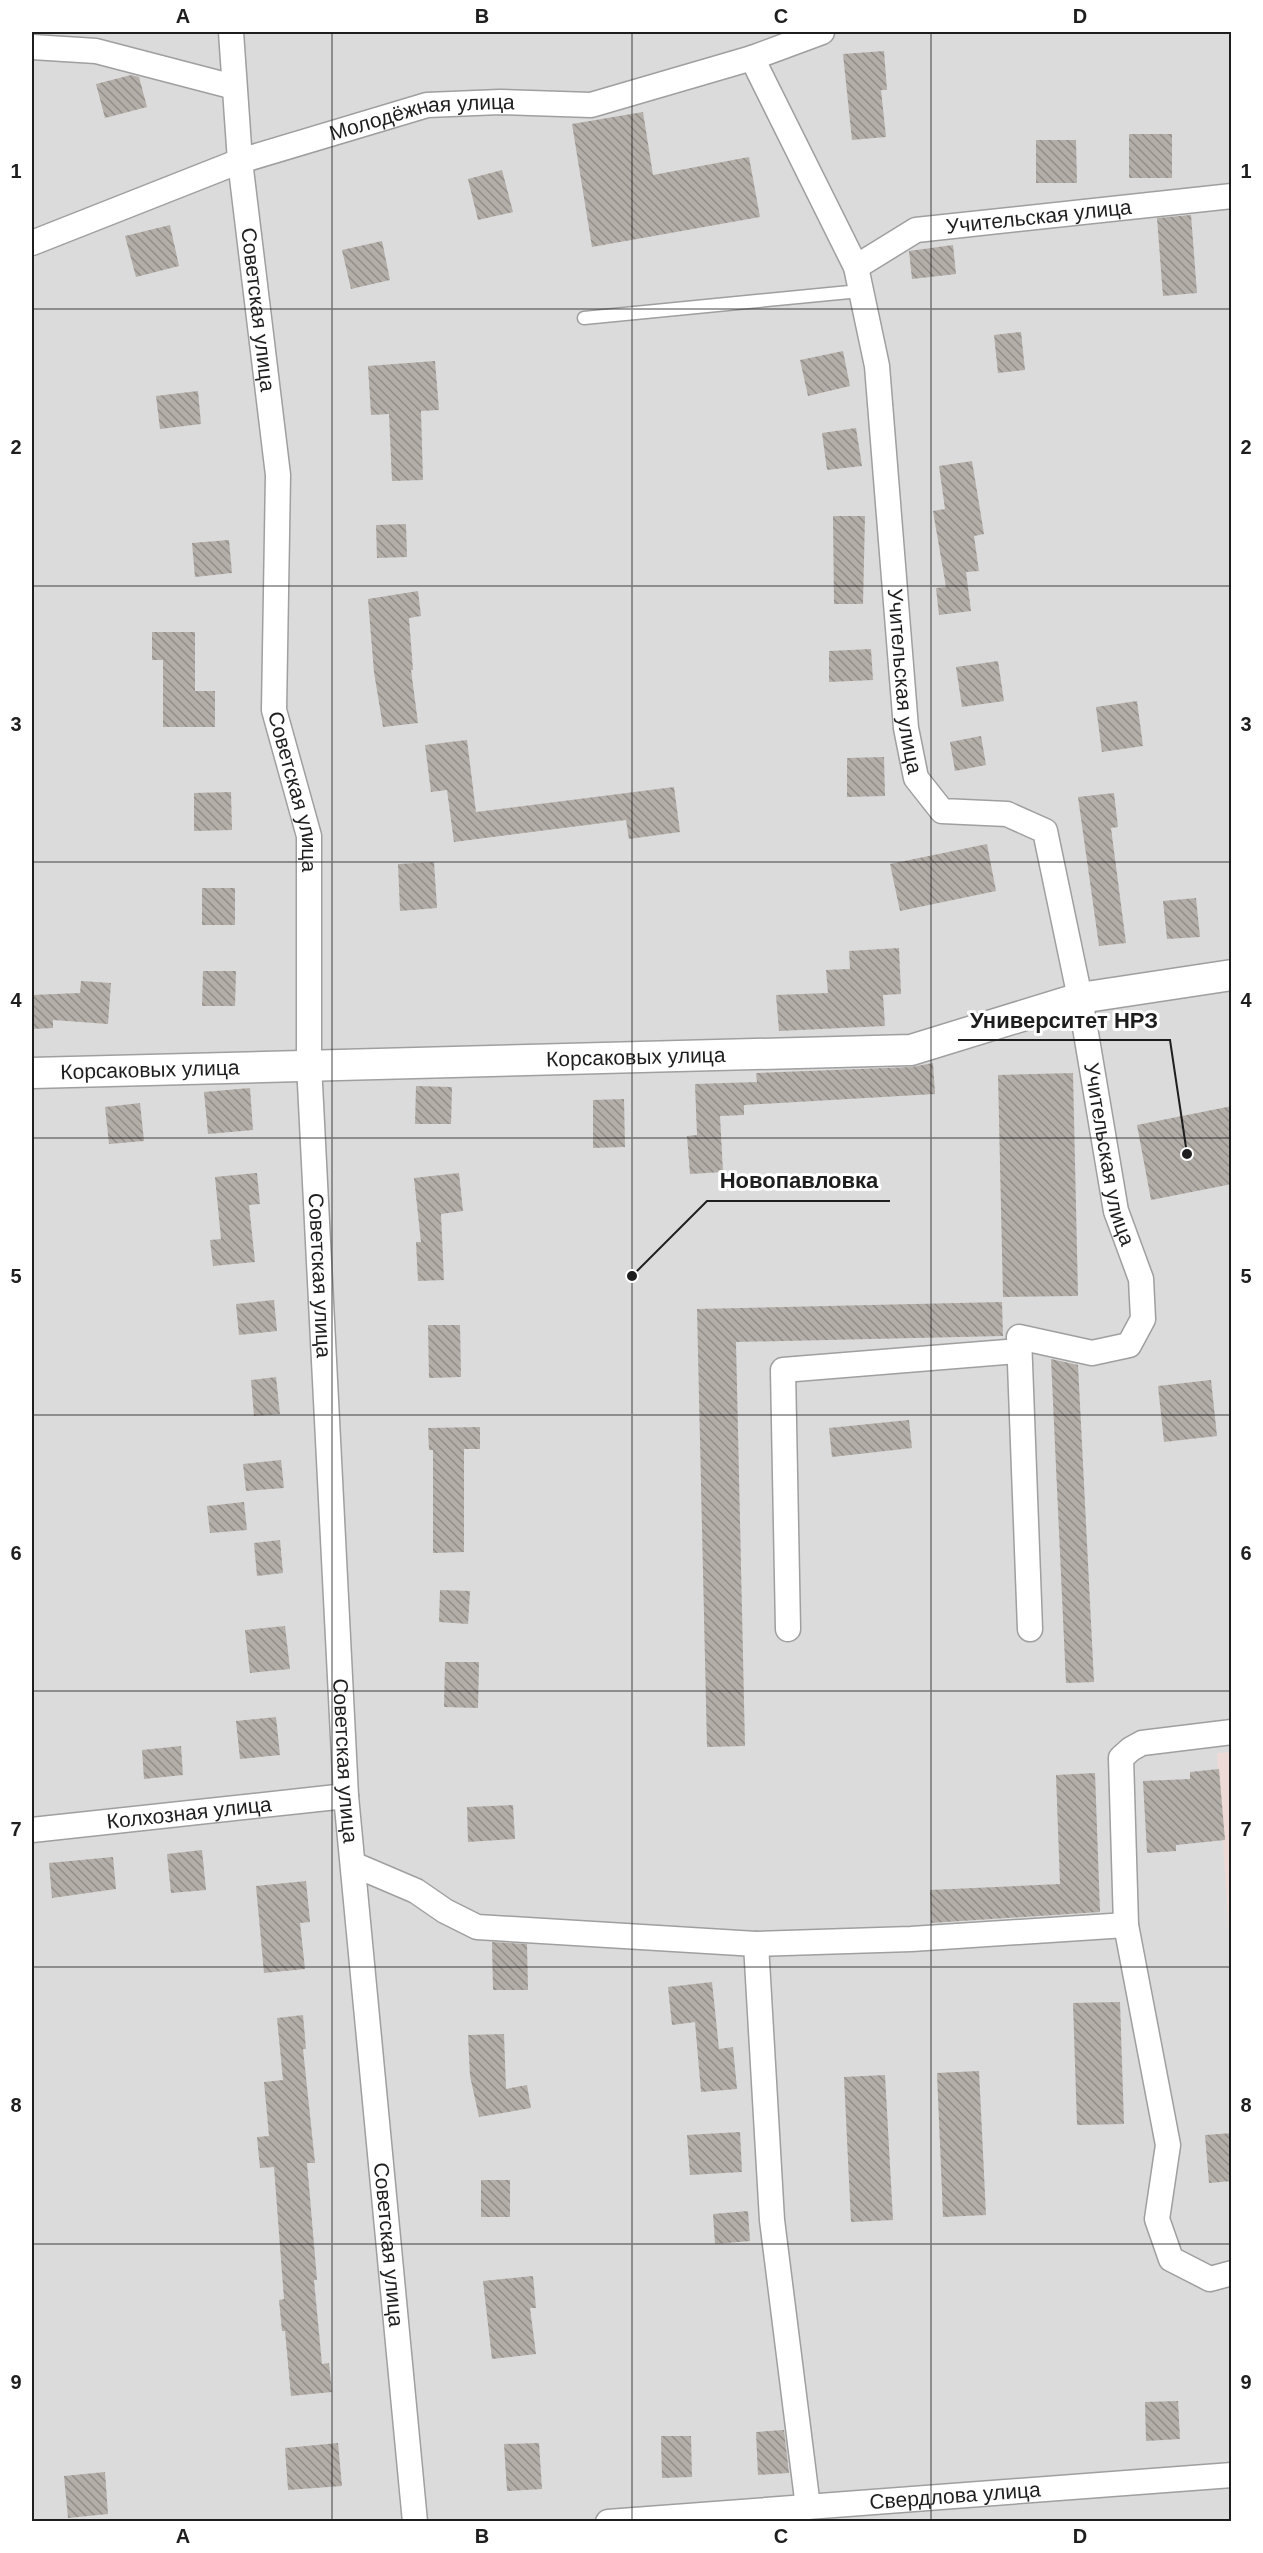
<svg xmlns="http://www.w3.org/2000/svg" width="1263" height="2553" viewBox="0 0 1263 2553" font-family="Arial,sans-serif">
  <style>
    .residential { fill: #dcdbdb }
    .commercial { fill: #eddad7 }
    .building { fill: url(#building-back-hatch) }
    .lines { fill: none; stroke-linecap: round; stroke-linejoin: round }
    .service-casing { stroke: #9f9f9f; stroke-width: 15 }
    .minor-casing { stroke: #9f9f9f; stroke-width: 27 }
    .tertiary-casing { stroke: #9f9f9f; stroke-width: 33 }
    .service { stroke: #fff; stroke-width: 12 }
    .minor { stroke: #fff; stroke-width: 24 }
    .tertiary { stroke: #fff; stroke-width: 30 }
    .grid { fill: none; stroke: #1e1e1e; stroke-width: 1.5; stroke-opacity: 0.55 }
    .labels { text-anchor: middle; stroke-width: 6; stroke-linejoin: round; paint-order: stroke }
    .street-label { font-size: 21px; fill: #1e1e1e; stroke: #fff }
    .leader { fill: none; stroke: #1e1e1e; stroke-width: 2 }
    .callout-dot { fill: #1e1e1e; stroke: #fff; stroke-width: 2 }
    .callout-label { font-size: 22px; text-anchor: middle; font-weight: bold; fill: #1e1e1e; stroke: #fff; stroke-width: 6; stroke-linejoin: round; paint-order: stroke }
    .neatline { fill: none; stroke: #1e1e1e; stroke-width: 2 }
    .grid-label { font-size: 20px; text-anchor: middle; font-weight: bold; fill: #1e1e1e }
  </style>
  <defs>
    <pattern id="building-back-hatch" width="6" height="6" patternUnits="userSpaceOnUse" patternTransform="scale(1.5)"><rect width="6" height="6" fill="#b3aea8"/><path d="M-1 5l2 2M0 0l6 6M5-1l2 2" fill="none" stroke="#918d88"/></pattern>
  </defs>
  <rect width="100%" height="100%" fill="#eeece5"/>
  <path class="residential" d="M 32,32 L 1231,32 L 1231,2521 L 32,2521 Z"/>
  <path class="commercial" d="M 1231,1752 L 1231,1931 L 1229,1932 L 1217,1753 Z"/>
  <path class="building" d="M 884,51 L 887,90 L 881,90 L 886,137 L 852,140 L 843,54 Z
    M 131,75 L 139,77 L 147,107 L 105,118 L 96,84 Z
    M 643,112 L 653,175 L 749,157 L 760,217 L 592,247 L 572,124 Z
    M 1129,134 L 1172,134 L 1172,178 L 1129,178 Z
    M 1036,140 L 1076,140 L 1077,183 L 1036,183 Z
    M 502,170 L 513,212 L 478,220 L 468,179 Z
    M 1191,215 L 1197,293 L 1163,296 L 1157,218 Z
    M 170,225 L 179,266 L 136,277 L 125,236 Z
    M 382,241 L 390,280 L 351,289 L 342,250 Z
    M 953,245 L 956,274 L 912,279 L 909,251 Z
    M 1021,332 L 1025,370 L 998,373 L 994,335 Z
    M 843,351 L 850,386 L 808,396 L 800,360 Z
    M 435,361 L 439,410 L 421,411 L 423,480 L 392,481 L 389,414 L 371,415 L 368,366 Z
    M 198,391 L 201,424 L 160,429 L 156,396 Z
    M 856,428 L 862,466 L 827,470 L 822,433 Z
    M 972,461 L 984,534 L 974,536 L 979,571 L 966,572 L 971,611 L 939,615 L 936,588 L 946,587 L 933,511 L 945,509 L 939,466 Z
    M 833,516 L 865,516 L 863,604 L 834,604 Z
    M 406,524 L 407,557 L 377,558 L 376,525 Z
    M 229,540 L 232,573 L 195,577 L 192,543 Z
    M 418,591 L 421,616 L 409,618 L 413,670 L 411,670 L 418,723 L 383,727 L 374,672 L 368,599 Z
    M 152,632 L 195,632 L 195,691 L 215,691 L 215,727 L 163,727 L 163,660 L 152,660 Z
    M 871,649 L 873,680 L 829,682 L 829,651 Z
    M 998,661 L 1004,701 L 962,707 L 956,667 Z
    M 1137,701 L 1143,746 L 1102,752 L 1096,707 Z
    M 981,736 L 986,765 L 955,771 L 950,742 Z
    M 467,740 L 476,812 L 674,787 L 680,832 L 629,839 L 626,820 L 454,842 L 447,790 L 431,792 L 425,745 Z
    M 884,757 L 885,796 L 847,797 L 847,758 Z
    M 231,792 L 232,830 L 194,831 L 194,793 Z
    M 1114,793 L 1118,827 L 1111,828 L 1126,943 L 1099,946 L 1078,797 Z
    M 987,844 L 996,891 L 900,911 L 890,864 Z
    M 434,862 L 437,908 L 400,911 L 398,864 Z
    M 202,888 L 235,888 L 235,925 L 202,925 Z
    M 1196,898 L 1200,937 L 1167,939 L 1163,901 Z
    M 899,948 L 901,994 L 883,995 L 885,1026 L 779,1031 L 776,995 L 828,993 L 826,970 L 850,969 L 849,951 Z
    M 203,971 L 236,971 L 235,1006 L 202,1006 Z
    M 81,981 L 111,983 L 108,1024 L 53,1020 L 53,1028 L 32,1029 L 32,995 L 80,993 Z
    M 933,1063 L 935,1094 L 744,1105 L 744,1115 L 720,1116 L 723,1172 L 690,1174 L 687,1136 L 697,1135 L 695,1084 L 757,1082 L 756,1073 L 911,1067 Z
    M 1073,1073 L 1078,1296 L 1003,1297 L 998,1075 Z
    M 416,1086 L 452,1087 L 451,1124 L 415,1124 Z
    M 250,1088 L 253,1130 L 208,1134 L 204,1092 Z
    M 624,1099 L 625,1147 L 593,1148 L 593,1100 Z
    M 140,1103 L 144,1141 L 109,1144 L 105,1107 Z
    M 1232,1106 L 1232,1184 L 1151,1200 L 1137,1125 Z
    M 257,1173 L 260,1204 L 249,1205 L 255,1262 L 213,1266 L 210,1240 L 221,1239 L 215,1177 Z
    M 459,1173 L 463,1211 L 441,1214 L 444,1280 L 418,1281 L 416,1242 L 421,1242 L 414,1178 Z
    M 274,1300 L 277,1331 L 239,1335 L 236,1304 Z
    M 1002,1302 L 1003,1336 L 736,1342 L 745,1746 L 707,1747 L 697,1309 Z
    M 428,1325 L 460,1325 L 461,1377 L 429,1378 Z
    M 1051,1359 L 1078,1365 L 1094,1682 L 1066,1683 Z
    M 276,1377 L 280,1414 L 254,1416 L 251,1380 Z
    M 1211,1380 L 1217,1436 L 1164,1442 L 1158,1386 Z
    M 909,1420 L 912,1448 L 832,1457 L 829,1428 Z
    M 480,1427 L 480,1449 L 464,1449 L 464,1552 L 433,1553 L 433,1450 L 429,1450 L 428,1428 Z
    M 281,1460 L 284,1488 L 246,1491 L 243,1464 Z
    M 244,1502 L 247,1530 L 210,1533 L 207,1506 Z
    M 280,1540 L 283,1573 L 257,1576 L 254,1543 Z
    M 440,1590 L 470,1591 L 468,1624 L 439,1622 Z
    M 285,1626 L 290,1669 L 250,1673 L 245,1630 Z
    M 445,1662 L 479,1662 L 478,1708 L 444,1707 Z
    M 276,1717 L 280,1755 L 240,1759 L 236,1721 Z
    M 181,1746 L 183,1775 L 144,1779 L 142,1750 Z
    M 1219,1769 L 1225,1840 L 1176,1845 L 1176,1851 L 1147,1853 L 1143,1781 L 1190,1779 L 1190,1772 Z
    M 1095,1773 L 1100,1912 L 931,1923 L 930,1890 L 1060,1884 L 1056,1775 Z
    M 513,1805 L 515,1839 L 468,1842 L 467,1807 Z
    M 202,1850 L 206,1890 L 171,1893 L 167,1854 Z
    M 113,1857 L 116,1889 L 52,1898 L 49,1863 Z
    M 306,1881 L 310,1922 L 300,1923 L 305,1969 L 264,1973 L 256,1886 Z
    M 492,1942 L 527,1944 L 528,1990 L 493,1990 Z
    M 712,1982 L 719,2049 L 733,2047 L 737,2089 L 701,2092 L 695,2022 L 672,2025 L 668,1987 Z
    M 1120,2002 L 1124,2124 L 1077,2125 L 1073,2003 Z
    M 303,2015 L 306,2049 L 303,2049 L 315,2163 L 307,2163 L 317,2280 L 314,2280 L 322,2364 L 329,2363 L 332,2392 L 291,2396 L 285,2331 L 282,2331 L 279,2300 L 284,2299 L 274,2167 L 260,2168 L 257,2137 L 269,2136 L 264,2082 L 283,2080 L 277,2018 Z
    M 504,2034 L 506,2089 L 527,2085 L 531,2108 L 479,2117 L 470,2076 L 468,2035 Z
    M 979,2071 L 986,2215 L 943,2217 L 937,2073 Z
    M 885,2075 L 893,2220 L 851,2222 L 844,2077 Z
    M 740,2132 L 742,2172 L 690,2175 L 687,2135 Z
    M 1232,2133 L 1232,2181 L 1209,2183 L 1205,2135 Z
    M 481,2180 L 510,2180 L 510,2217 L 481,2217 Z
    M 748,2211 L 750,2241 L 715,2244 L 713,2214 Z
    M 533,2276 L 536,2308 L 530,2308 L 536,2354 L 492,2359 L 483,2281 Z
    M 1178,2401 L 1180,2439 L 1146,2441 L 1145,2402 Z
    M 784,2430 L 789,2473 L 758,2475 L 756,2432 Z
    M 661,2436 L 691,2436 L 692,2477 L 662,2478 Z
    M 338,2443 L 342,2486 L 288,2490 L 285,2448 Z
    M 539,2443 L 542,2489 L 507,2491 L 504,2444 Z
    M 105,2472 L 108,2514 L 68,2518 L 64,2476 Z"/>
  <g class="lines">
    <defs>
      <path id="service" d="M 584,318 L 860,291"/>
      <g id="minor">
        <path id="s1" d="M 231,32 L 240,161 L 278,475 L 274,710 L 309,836 L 309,1064 L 346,1796 L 415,2522"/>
        <path d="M 32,47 L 96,51 L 234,87"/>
        <path id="s2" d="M 752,58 L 856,267 L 877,366 L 906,728 L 916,778 L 942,811 L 1007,814 L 1045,831 L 1080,998 L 1116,1211 L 1141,1279 L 1143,1319 L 1129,1345 L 1092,1353 L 1019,1337 L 1030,1629"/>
        <path id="s3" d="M 32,243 L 240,161 L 427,105 L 500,102 L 591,105 L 752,58 L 822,32"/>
        <path id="s4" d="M 856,267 L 916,230 L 1232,196"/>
        <path d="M 788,1629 L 783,1370 L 1019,1351"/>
        <path d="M 1232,1732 L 1142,1743 L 1131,1749 L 1121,1758 L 1126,1925 L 1168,2145 L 1157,2219 L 1171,2259 L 1210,2279 L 1232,2273"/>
        <path id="s5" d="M 32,1830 L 346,1796"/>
        <path d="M 355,1865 L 416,1891 L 445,1911 L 477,1927 L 756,1944 L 911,1939 L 1126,1925"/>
        <path d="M 756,1944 L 772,2220 L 808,2507"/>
        <path id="s6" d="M 608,2522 L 1232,2475"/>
      </g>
      <g id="tertiary">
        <path id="s7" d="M 32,1073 L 911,1050 L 1080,998 L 1232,975"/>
      </g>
    </defs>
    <use href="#service" class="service-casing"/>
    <use href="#minor" class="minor-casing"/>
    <use href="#tertiary" class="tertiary-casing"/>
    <use href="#service" class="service"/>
    <use href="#minor" class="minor"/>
    <use href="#tertiary" class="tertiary"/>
  </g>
  <path class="grid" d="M 332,32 L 332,2522M 632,32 L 632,2522M 931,32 L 931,2522M 32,309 L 1232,309M 32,586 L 1232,586M 32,862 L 1232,862M 32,1138 L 1232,1138M 32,1415 L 1232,1415M 32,1691 L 1232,1691M 32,1967 L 1232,1967M 32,2244 L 1232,2244"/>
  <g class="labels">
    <g class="street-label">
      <text dy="7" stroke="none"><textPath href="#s3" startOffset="412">Молодёжная улица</textPath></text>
      <text dy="7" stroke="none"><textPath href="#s4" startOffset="194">Учительская улица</textPath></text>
      <text dy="7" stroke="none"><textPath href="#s1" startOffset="279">Советская улица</textPath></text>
      <text dy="7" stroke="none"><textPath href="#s2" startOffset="651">Учительская улица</textPath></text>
      <text dy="7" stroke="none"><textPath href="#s1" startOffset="765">Советская улица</textPath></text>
      <text dy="7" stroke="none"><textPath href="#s7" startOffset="604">Корсаковых улица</textPath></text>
      <text dy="7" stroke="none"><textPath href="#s7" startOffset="118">Корсаковых улица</textPath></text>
      <text dy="7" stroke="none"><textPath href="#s2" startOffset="1227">Учительская улица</textPath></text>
      <text dy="7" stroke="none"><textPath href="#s1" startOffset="1251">Советская улица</textPath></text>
      <text dy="7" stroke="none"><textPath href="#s1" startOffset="1737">Советская улица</textPath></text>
      <text dy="7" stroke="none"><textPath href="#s5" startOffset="158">Колхозная улица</textPath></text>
      <text dy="7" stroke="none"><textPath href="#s1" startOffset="2223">Советская улица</textPath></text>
      <text dy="7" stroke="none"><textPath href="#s6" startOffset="348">Свердлова улица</textPath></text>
    </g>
  </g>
  <path class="leader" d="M1187 1154L1170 1040H958M632 1276L707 1201H890"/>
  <g class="callout-dot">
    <circle cx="1187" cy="1154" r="6"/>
    <circle cx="632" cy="1276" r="6"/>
  </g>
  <g class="callout-label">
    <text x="1064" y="1028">Университет НРЗ</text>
    <text x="799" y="1188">Новопавловка</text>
  </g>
  <rect width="1263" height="2553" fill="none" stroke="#ffffff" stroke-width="66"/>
  <rect x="33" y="33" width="1197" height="2487" class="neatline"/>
  <g class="grid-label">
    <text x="183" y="23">A</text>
    <text x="482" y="23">B</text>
    <text x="781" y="23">C</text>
    <text x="1080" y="23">D</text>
    <text x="16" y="178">1</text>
    <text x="1246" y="178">1</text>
    <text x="16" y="454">2</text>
    <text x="1246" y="454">2</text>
    <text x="16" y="731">3</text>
    <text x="1246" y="731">3</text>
    <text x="16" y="1007">4</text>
    <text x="1246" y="1007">4</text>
    <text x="16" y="1283">5</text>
    <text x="1246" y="1283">5</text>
    <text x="16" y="1560">6</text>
    <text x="1246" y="1560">6</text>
    <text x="16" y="1836">7</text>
    <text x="1246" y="1836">7</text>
    <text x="16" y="2112">8</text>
    <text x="1246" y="2112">8</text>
    <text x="16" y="2389">9</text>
    <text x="1246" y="2389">9</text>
    <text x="183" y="2543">A</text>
    <text x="482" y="2543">B</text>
    <text x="781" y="2543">C</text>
    <text x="1080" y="2543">D</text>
  </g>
</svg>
